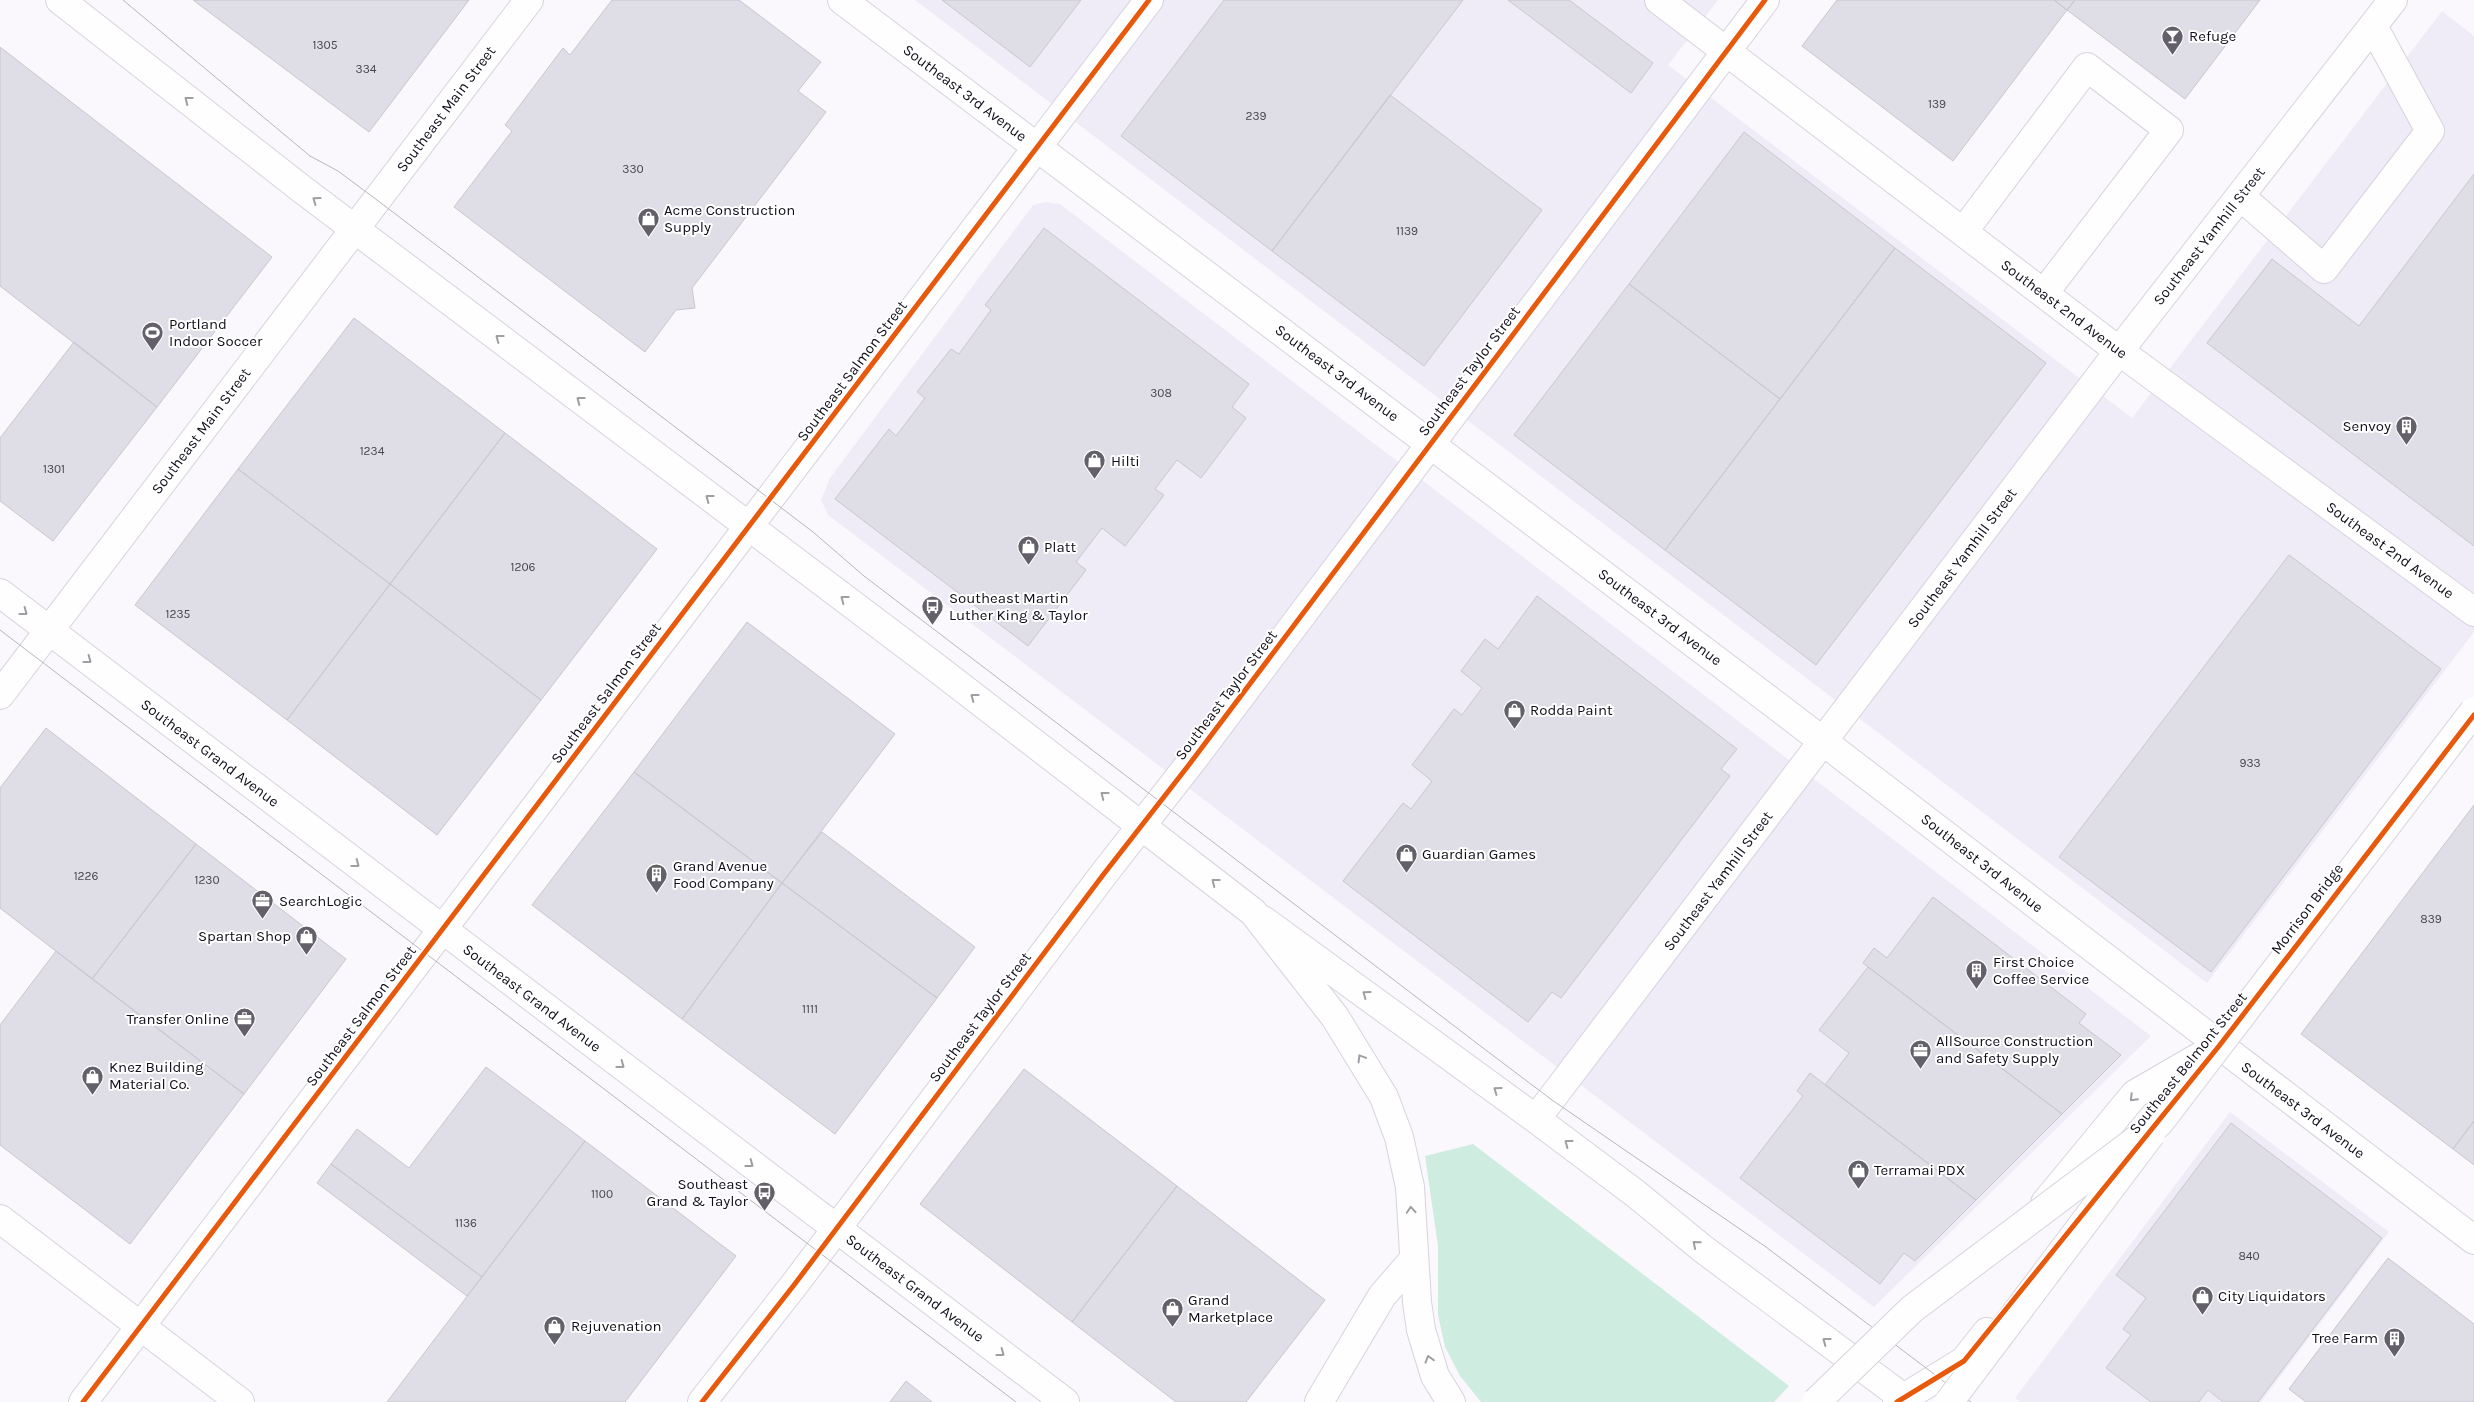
<svg xmlns="http://www.w3.org/2000/svg" width="2474" height="1402" viewBox="0 0 2474 1402" font-family="Karla,sans-serif">
  <style>
    .built { fill: #efecf8 }
    .green { fill: #cfece0 }
    .building { fill: #dfdde6; stroke: #c8c6cf }
    .lines { fill: none; stroke-linecap: round; stroke-linejoin: round }
    .minor-casing { stroke: #d6d3dc; stroke-width: 30 }
    .major-casing { stroke: #d6d3dc; stroke-width: 30 }
    .highway-casing { stroke: #d6d3dc; stroke-width: 30 }
    .minor { stroke: #fefeff; stroke-width: 28 }
    .major { stroke: #fefeff; stroke-width: 28 }
    .highway { stroke: #fefeff; stroke-width: 28 }
    .tram { stroke: #b7b7b8; stroke-width: 1 }
    .major-bridge-casing { stroke: #d6d3dc; stroke-width: 30; stroke-linecap: butt }
    .highway-bridge-casing { stroke: #d6d3dc; stroke-width: 30; stroke-linecap: butt }
    .major-bridge { stroke: #fefeff; stroke-width: 28 }
    .highway-bridge { stroke: #fefeff; stroke-width: 28 }
    .cycleway-casing { stroke: #fff; stroke-width: 8 }
    .cycleway { stroke: #e8590c; stroke-width: 5 }
    .oneway { stroke: #9f9ea3 }
    .labels { text-anchor: middle; stroke-width: 4; stroke-linejoin: round; paint-order: stroke }
    .number-label { font-size: 12px; fill: #47444f }
    .poi-label { font-size: 15px; fill: #110e1a; stroke: #fff; text-anchor: start }
    .street-label { font-size: 15px; fill: #110e1a; stroke: #fff }
  </style>
  <rect width="100%" height="100%" fill="#faf8fd"/>
  <path class="built" d="M 915,0 L 1718,0 L 1668,65 L 2132,418 L 2442,11 L 2474,36 L 2474,632 L 2207,983 Z
    M 1045,202 L 1060,204 L 2151,1036 L 1874,1307 L 828,515 L 821,500 L 830,478 L 1033,205 Z
    M 2230,1112 L 2389,1232 L 2261,1402 L 2020,1402 L 2015,1398 Z"/>
  <path class="green" d="M 1473,1144 L 1789,1386 L 1774,1402 L 1481,1402 L 1460,1376 L 1445,1347 L 1438,1315 L 1438,1246 L 1425,1156 Z"/>
  <path class="building" d="M 193,0 L 469,0 L 369,132 Z
    M 612,0 L 739,0 L 821,62 L 798,91 L 826,112 L 692,288 L 695,308 L 676,310 L 645,352 L 454,207 L 512,131 L 505,125 L 563,48 L 570,55 Z
    M 942,0 L 1081,0 L 1030,67 Z
    M 1224,0 L 1463,0 L 1272,251 L 1121,136 Z
    M 1508,0 L 1569,0 L 1653,63 L 1631,93 Z
    M 1837,0 L 2054,0 L 2067,10 L 1953,161 L 1802,46 Z
    M 2054,0 L 2075,0 L 2067,10 Z
    M 2075,0 L 2260,0 L 2185,99 L 2067,10 Z
    M 0,47 L 272,257 L 157,407 L 0,286 Z
    M 1390,95 L 1542,210 L 1424,366 L 1272,251 Z
    M 1744,132 L 1895,248 L 1780,399 L 1629,284 Z
    M 2474,174 L 2474,546 L 2207,343 L 2272,259 L 2359,326 Z
    M 1044,228 L 1249,384 L 1232,407 L 1246,418 L 1201,478 L 1177,460 L 1155,489 L 1164,495 L 1125,546 L 1102,528 L 1076,562 L 1086,570 L 1028,646 L 835,499 L 889,429 L 896,436 L 925,398 L 917,392 L 951,349 L 959,354 L 991,310 L 985,305 Z
    M 1895,248 L 2046,363 L 1816,665 L 1665,550 Z
    M 1629,284 L 1780,399 L 1665,550 L 1514,435 Z
    M 354,318 L 505,433 L 390,584 L 238,469 Z
    M 74,342 L 157,407 L 53,541 L 0,501 L 0,438 Z
    M 505,433 L 657,549 L 541,700 L 390,584 Z
    M 238,469 L 390,584 L 287,720 L 135,605 Z
    M 2289,555 L 2441,669 L 2211,972 L 2059,857 Z
    M 390,584 L 541,700 L 437,835 L 287,720 Z
    M 1537,596 L 1737,749 L 1721,769 L 1730,776 L 1561,998 L 1552,992 L 1528,1022 L 1343,881 L 1403,803 L 1411,809 L 1432,781 L 1412,765 L 1454,709 L 1462,715 L 1482,688 L 1461,671 L 1485,639 L 1498,649 Z
    M 747,622 L 895,734 L 782,883 L 634,772 Z
    M 46,728 L 196,844 L 92,979 L 0,908 L 0,788 Z
    M 634,772 L 782,883 L 682,1019 L 532,905 Z
    M 2474,805 L 2474,1121 L 2453,1149 L 2301,1034 Z
    M 822,832 L 975,947 L 937,998 L 782,883 Z
    M 196,844 L 346,959 L 244,1094 L 92,979 Z
    M 782,883 L 937,998 L 835,1134 L 682,1019 Z
    M 1933,897 L 2086,1014 L 2079,1023 L 2121,1055 L 2062,1114 L 1863,963 L 1874,948 L 1887,958 Z
    M 56,951 L 244,1094 L 130,1244 L 0,1145 L 0,1025 Z
    M 1868,967 L 2062,1114 L 1976,1200 L 1825,1085 L 1849,1053 L 1819,1030 Z
    M 486,1067 L 585,1141 L 482,1277 L 331,1164 L 357,1129 L 409,1168 Z
    M 1024,1069 L 1177,1186 L 1072,1322 L 920,1204 Z
    M 1810,1073 L 1976,1200 L 1915,1261 L 1904,1253 L 1880,1284 L 1740,1178 L 1803,1096 L 1797,1091 Z
    M 2474,1121 L 2474,1165 L 2453,1149 Z
    M 2231,1123 L 2382,1238 L 2258,1402 L 2223,1402 L 2208,1390 L 2199,1402 L 2151,1402 L 2106,1368 L 2131,1335 L 2123,1329 L 2146,1298 L 2116,1275 Z
    M 585,1141 L 736,1256 L 625,1402 L 387,1402 Z
    M 331,1164 L 482,1277 L 467,1296 L 317,1183 Z
    M 1177,1186 L 1325,1300 L 1246,1402 L 1176,1402 L 1072,1322 Z
    M 2388,1258 L 2474,1324 L 2474,1402 L 2306,1402 L 2289,1389 Z
    M 906,1381 L 932,1402 L 890,1402 Z"/>
  <g class="lines">
    <defs>
      <path id="minor" d="M 842,0 L 1773,703 L 2474,1240
        M 1659,0 L 2119,351 L 2474,612
        M 2240,196 L 2324,269 L 2430,131 L 2373,26
        M 1963,232 L 2087,67 L 2169,130 L 2044,293
        M 0,695 L 529,0
        M 1536,1119 L 2119,351 L 2393,0
        M 2045,1203 L 2135,1094 L 2218,1046
        M 0,1219 L 240,1402
        M 83,1402 L 1149,0
        M 702,1402 L 794,1285 L 1103,875 L 1188,766 L 1765,0
        M 1319,1402 L 1382,1296 L 1414,1259
        M 1897,1402 L 1964,1361 L 1987,1332"/>
      <path id="major" d="M 1263,920 L 1536,1119 L 1636,1194 L 1703,1249 L 1909,1402"/>
      <path id="highway" d="M 60,0 L 303,190 L 934,666 L 1253,912 L 1335,1017 L 1384,1097 L 1399,1137 L 1410,1187 L 1417,1302 L 1421,1330 L 1435,1376 L 1451,1402
        M 0,593 L 1065,1402"/>
    </defs>
    <use href="#minor" class="minor-casing"/>
    <use href="#major" class="major-casing"/>
    <use href="#highway" class="highway-casing"/>
    <use href="#minor" class="minor"/>
    <use href="#major" class="major"/>
    <use href="#highway" class="highway"/>
    <path class="tram" d="M 123,0 L 310,156 L 338,171 L 377,200 L 813,532 L 864,576 L 1491,1054 L 1552,1100 L 1766,1247 L 1971,1402
      M 0,630 L 1016,1402"/>
    <defs>
      <path id="major-bridge" d="M 1949,1402 L 2151,1134"/>
      <path id="highway-bridge" d="M 1816,1402 L 1912,1309 L 2159,1123 L 2474,711"/>
    </defs>
    <use href="#major-bridge" class="major-bridge-casing"/>
    <use href="#highway-bridge" class="highway-bridge-casing"/>
    <use href="#major-bridge" class="major-bridge"/>
    <use href="#highway-bridge" class="highway-bridge"/>
    <defs>
      <path id="cycleway" d="M 83,1402 L 1149,0
        M 702,1402 L 794,1285 L 1103,875 L 1188,766 L 1765,0
        M 1897,1402 L 1964,1361 L 2219,1046 L 2474,715"/>
    </defs>
    <use href="#cycleway" class="cycleway-casing"/>
    <use href="#cycleway" class="cycleway"/>
  </g>
  <defs><path id="oneway-chevron" d="M-2-3.5L2.5 0L-2 3.5" fill="none" stroke-width="1.6" stroke-linecap="round" stroke-linejoin="round" transform="scale(1.25)"/></defs>
  <g class="oneway">
    <use href="#oneway-chevron" transform="translate(188 100) rotate(-142)"/>
    <use href="#oneway-chevron" transform="translate(316 200) rotate(-144)"/>
    <use href="#oneway-chevron" transform="translate(499 338) rotate(-143)"/>
    <use href="#oneway-chevron" transform="translate(580 400) rotate(-143)"/>
    <use href="#oneway-chevron" transform="translate(709 498) rotate(-143)"/>
    <use href="#oneway-chevron" transform="translate(844 599) rotate(-143)"/>
    <use href="#oneway-chevron" transform="translate(24 612) rotate(37)"/>
    <use href="#oneway-chevron" transform="translate(88 660) rotate(37)"/>
    <use href="#oneway-chevron" transform="translate(974 697) rotate(-143)"/>
    <use href="#oneway-chevron" transform="translate(1104 795) rotate(-142)"/>
    <use href="#oneway-chevron" transform="translate(356 864) rotate(37)"/>
    <use href="#oneway-chevron" transform="translate(1215 882) rotate(-142)"/>
    <use href="#oneway-chevron" transform="translate(1366 994) rotate(-144)"/>
    <use href="#oneway-chevron" transform="translate(1361 1058) rotate(-121)"/>
    <use href="#oneway-chevron" transform="translate(621 1065) rotate(37)"/>
    <use href="#oneway-chevron" transform="translate(1497 1090) rotate(-144)"/>
    <use href="#oneway-chevron" transform="translate(2133 1098) rotate(135)"/>
    <use href="#oneway-chevron" transform="translate(1568 1143) rotate(-143)"/>
    <use href="#oneway-chevron" transform="translate(750 1164) rotate(37)"/>
    <use href="#oneway-chevron" transform="translate(1411 1210) rotate(-94)"/>
    <use href="#oneway-chevron" transform="translate(1696 1244) rotate(-140)"/>
    <use href="#oneway-chevron" transform="translate(1826 1341) rotate(-143)"/>
    <use href="#oneway-chevron" transform="translate(1001 1353) rotate(37)"/>
    <use href="#oneway-chevron" transform="translate(1429 1359) rotate(-106)"/>
  </g>
  <defs>
    <symbol id="bar-pin" viewBox="-11 -11 22 30"><path d="M0 17L-7.5 6A9.5 9.5 0 1 1 7.5 6Z" fill="#636069" stroke="#fff"/><path d="M-6-5H6L.8 .8V4.5H3.5V6h-7V4.5H-.8V.8Z" fill="#fff"/></symbol>
    <symbol id="shop-pin" viewBox="-11 -11 22 30"><path d="M0 17L-7.5 6A9.5 9.5 0 1 1 7.5 6Z" fill="#636069" stroke="#fff"/><path d="M-5-2.5h2.3a2.7 3.5 0 0 1 5.4 0H5L5.5 6h-11ZM-1.5-2.5h3a1.5 2.3 0 0 0-3 0Z" fill="#fff"/></symbol>
    <symbol id="stadium-pin" viewBox="-11 -11 22 30"><path d="M0 17L-7.5 6A9.5 9.5 0 1 1 7.5 6Z" fill="#636069" stroke="#fff"/><path d="M0-5a6.5 5 0 1 0 0 10a6.5 5 0 1 0 0-10ZM-3.5-1.8h7v3.6h-7Z" fill="#fff"/></symbol>
    <symbol id="building-pin" viewBox="-11 -11 22 30"><path d="M0 17L-7.5 6A9.5 9.5 0 1 1 7.5 6Z" fill="#636069" stroke="#fff"/><path d="M-4-6H4V6H1V3H-1V6H-4ZM-2.5-4.3h1.7v1.8h-1.7ZM.8-4.3h1.7v1.8H.8ZM-2.5-1h1.7V.8h-1.7ZM.8-1h1.7V.8H.8Z" fill="#fff"/></symbol>
    <symbol id="bus-pin" viewBox="-11 -11 22 30"><path d="M0 17L-7.5 6A9.5 9.5 0 1 1 7.5 6Z" fill="#636069" stroke="#fff"/><path d="M-5-6H5V4H4V6H2V4H-2V6H-4V4H-5ZM-3.5-4V0h7V-4ZM-3.5 1.2v1.5H-2V1.2ZM2 1.2v1.5H3.5V1.2Z" fill="#fff"/></symbol>
    <symbol id="office-pin" viewBox="-11 -11 22 30"><path d="M0 17L-7.5 6A9.5 9.5 0 1 1 7.5 6Z" fill="#636069" stroke="#fff"/><path d="M-6-3h4V-5.5h4V-3h4V5H-6ZM-1-4.5V-3h2v-1.5ZM-6 0V1H6V0Z" fill="#fff"/></symbol>
  </defs>
  <g fill-rule="evenodd">
    <use href="#bar-pin" x="2160" y="24" width="25" height="34"/>
    <use href="#shop-pin" x="636" y="206" width="25" height="34"/>
    <use href="#stadium-pin" x="140" y="320" width="25" height="34"/>
    <use href="#building-pin" x="2394" y="414" width="25" height="34"/>
    <use href="#shop-pin" x="1082" y="448" width="25" height="34"/>
    <use href="#shop-pin" x="1016" y="534" width="25" height="34"/>
    <use href="#bus-pin" x="920" y="594" width="25" height="34"/>
    <use href="#shop-pin" x="1502" y="698" width="25" height="34"/>
    <use href="#shop-pin" x="1394" y="842" width="25" height="34"/>
    <use href="#building-pin" x="644" y="862" width="25" height="34"/>
    <use href="#office-pin" x="250" y="888" width="25" height="34"/>
    <use href="#shop-pin" x="294" y="924" width="25" height="34"/>
    <use href="#building-pin" x="1964" y="958" width="25" height="34"/>
    <use href="#office-pin" x="232" y="1006" width="25" height="34"/>
    <use href="#office-pin" x="1908" y="1038" width="25" height="34"/>
    <use href="#shop-pin" x="80" y="1064" width="25" height="34"/>
    <use href="#shop-pin" x="1846" y="1158" width="25" height="34"/>
    <use href="#bus-pin" x="752" y="1180" width="25" height="34"/>
    <use href="#shop-pin" x="2190" y="1284" width="25" height="34"/>
    <use href="#shop-pin" x="1160" y="1296" width="25" height="34"/>
    <use href="#shop-pin" x="542" y="1314" width="25" height="34"/>
    <use href="#building-pin" x="2382" y="1326" width="25" height="34"/>
  </g>
  <g class="labels">
    <g class="number-label">
      <text x="325" y="49">1305</text>
      <text x="366" y="73">334</text>
      <text x="1937" y="108">139</text>
      <text x="1256" y="120">239</text>
      <text x="633" y="173">330</text>
      <text x="1407" y="235">1139</text>
      <text x="1161" y="397">308</text>
      <text x="372" y="455">1234</text>
      <text x="54" y="473">1301</text>
      <text x="523" y="571">1206</text>
      <text x="178" y="618">1235</text>
      <text x="2250" y="767">933</text>
      <text x="86" y="880">1226</text>
      <text x="207" y="884">1230</text>
      <text x="2431" y="923">839</text>
      <text x="810" y="1013">1111</text>
      <text x="602" y="1198">1100</text>
      <text x="466" y="1227">1136</text>
      <text x="2249" y="1260">840</text>
    </g>
    <g class="poi-label">
      <text x="2189" y="41">Refuge</text>
      <text x="664" y="215">Acme Construction<tspan x="664" dy="17">Supply</tspan></text>
      <text x="169" y="329">Portland<tspan x="169" dy="17">Indoor Soccer</tspan></text>
      <text x="2391" y="431" text-anchor="end">Senvoy</text>
      <text x="1111" y="466">Hilti</text>
      <text x="1044" y="552">Platt</text>
      <text x="949" y="603">Southeast Martin<tspan x="949" dy="17">Luther King &amp; Taylor</tspan></text>
      <text x="1530" y="715">Rodda Paint</text>
      <text x="1422" y="859">Guardian Games</text>
      <text x="673" y="871">Grand Avenue<tspan x="673" dy="17">Food Company</tspan></text>
      <text x="279" y="906">SearchLogic</text>
      <text x="291" y="941" text-anchor="end">Spartan Shop</text>
      <text x="1993" y="967">First Choice<tspan x="1993" dy="17">Coffee Service</tspan></text>
      <text x="229" y="1024" text-anchor="end">Transfer Online</text>
      <text x="1936" y="1046">AllSource Construction<tspan x="1936" dy="17">and Safety Supply</tspan></text>
      <text x="109" y="1072">Knez Building<tspan x="109" dy="17">Material Co.</tspan></text>
      <text x="1874" y="1175">Terramai PDX</text>
      <text x="748" y="1189" text-anchor="end">Southeast<tspan x="748" dy="17">Grand &amp; Taylor</tspan></text>
      <text x="2218" y="1301">City Liquidators</text>
      <text x="1188" y="1305">Grand<tspan x="1188" dy="17">Marketplace</tspan></text>
      <text x="571" y="1331">Rejuvenation</text>
      <text x="2378" y="1343" text-anchor="end">Tree Farm</text>
    </g>
    <g class="street-label">
      <text transform="translate(965 93) rotate(37)" y="5">Southeast 3rd Avenue</text>
      <text transform="translate(446 109) rotate(-53)" y="5">Southeast Main Street</text>
      <text transform="translate(2209 236) rotate(-52)" y="5">Southeast Yamhill Street</text>
      <text transform="translate(2064 309) rotate(37)" y="5">Southeast 2nd Avenue</text>
      <text transform="translate(852 371) rotate(-53)" y="5">Southeast Salmon Street</text>
      <text transform="translate(1469 371) rotate(-53)" y="5">Southeast Taylor Street</text>
      <text transform="translate(1337 373) rotate(37)" y="5">Southeast 3rd Avenue</text>
      <text transform="translate(201 431) rotate(-53)" y="5">Southeast Main Street</text>
      <text transform="translate(2390 550) rotate(36)" y="5">Southeast 2nd Avenue</text>
      <text transform="translate(1962 558) rotate(-53)" y="5">Southeast Yamhill Street</text>
      <text transform="translate(1660 617) rotate(37)" y="5">Southeast 3rd Avenue</text>
      <text transform="translate(606 693) rotate(-53)" y="5">Southeast Salmon Street</text>
      <text transform="translate(1226 695) rotate(-53)" y="5">Southeast Taylor Street</text>
      <text transform="translate(210 753) rotate(37)" y="5">Southeast Grand Avenue</text>
      <text transform="translate(1982 863) rotate(38)" y="5">Southeast 3rd Avenue</text>
      <text transform="translate(1718 881) rotate(-53)" y="5">Southeast Yamhill Street</text>
      <text transform="translate(2307 909) rotate(-53)" y="5">Morrison Bridge</text>
      <text transform="translate(532 998) rotate(37)" y="5">Southeast Grand Avenue</text>
      <text transform="translate(361 1016) rotate(-53)" y="5">Southeast Salmon Street</text>
      <text transform="translate(980 1017) rotate(-53)" y="5">Southeast Taylor Street</text>
      <text transform="translate(2188 1063) rotate(-51)" y="5">Southeast Belmont Street</text>
      <text transform="translate(2303 1110) rotate(37)" y="5">Southeast 3rd Avenue</text>
      <text transform="translate(915 1288) rotate(37)" y="5">Southeast Grand Avenue</text>
    </g>
  </g>
</svg>
